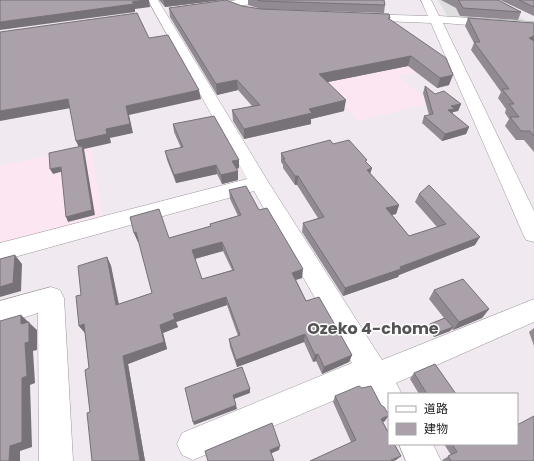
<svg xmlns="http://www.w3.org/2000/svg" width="534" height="461" viewBox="0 0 534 461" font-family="Poppins,'Noto Sans JP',sans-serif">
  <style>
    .residential { fill: #dfdedf }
    .education { fill: #fce6f2 }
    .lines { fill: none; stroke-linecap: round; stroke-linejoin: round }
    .minor-casing { stroke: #989898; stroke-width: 1 }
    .minor { fill: #fff; fill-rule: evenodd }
    .wall { fill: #928a93; fill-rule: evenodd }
    .shaded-wall { fill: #777178 }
    .building { fill: #aaa1ab; stroke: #777178; fill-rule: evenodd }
    .labels { text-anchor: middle; stroke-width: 3; stroke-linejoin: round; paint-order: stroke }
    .near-neighbourhood-label { font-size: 16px; font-weight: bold; fill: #545454; stroke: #fff }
  </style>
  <rect width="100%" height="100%" fill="#f0e9ef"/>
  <path class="residential" d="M 438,0 L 484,0 L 529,22 L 454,18 L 447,16 Z"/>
  <path class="education" d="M 258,15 L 347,19 L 420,72 L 398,76 L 431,103 L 358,121 Z
    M 91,146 L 103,219 L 0,247 L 0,166 Z"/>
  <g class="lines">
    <defs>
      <path id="minor" d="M 148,0 L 158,0 L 267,180 L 382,360 L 534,299 L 534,322 L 396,383 L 402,394 L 389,394 L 389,414 L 378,410 L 368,391 L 356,391 L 193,460 L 182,455 L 177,444 L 182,433 L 352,363 L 254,191 L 0,261 L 0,243 L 247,179 Z
        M 237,0 L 263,0 L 258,3 L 207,11 L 201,8 L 207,5 Z
        M 421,0 L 431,0 L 439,16 L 534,22 L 534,30 L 443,23 L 534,211 L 534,242 L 526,240 L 523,234 L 431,23 L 360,20 L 354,17 L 360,14 L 428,16 Z
        M 51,287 L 60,290 L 64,298 L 73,461 L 39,461 L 38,313 L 0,325 L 0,301 Z
        M 399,444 L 433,444 L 441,461 L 406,461 Z"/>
    </defs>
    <use href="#minor" class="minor-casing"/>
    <use href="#minor" class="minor"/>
  </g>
  <path class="wall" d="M 159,0 L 222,0 L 165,7 Z
    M 248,0 L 384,0 L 385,5 L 384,13 L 261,9 L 248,5 Z
    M 441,0 L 498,0 L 521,12 L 518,20 L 460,16 L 456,8 Z
    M 500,0 L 534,0 L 534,16 Z
    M 242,6 L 261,9 L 390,18 L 390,20 L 449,85 L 437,88 L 408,66 L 328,82 L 344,111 L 311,119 L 311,124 L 244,139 L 233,121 L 232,110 L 252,106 L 238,90 L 217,95 L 170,17 L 169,8 Z
    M 468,18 L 534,23 L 534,152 L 524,140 L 516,140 L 505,126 L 509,119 L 505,113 L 506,109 L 498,98 L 501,92 L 471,50 L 474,43 L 465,26 Z
    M 425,86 L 435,94 L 461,104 L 458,111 L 453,112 L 452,114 L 469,127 L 466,134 L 442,141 L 422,123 L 424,116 L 429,115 L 423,93 Z
    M 173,124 L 239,168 L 236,169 L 238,180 L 222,184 L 217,174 L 176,183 L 167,160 L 165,151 L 181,148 L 174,132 Z
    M 333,144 L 367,163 L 372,168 L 370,173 L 399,205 L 396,214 L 392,215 L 409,236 L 437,227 L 415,202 L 419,194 L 475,245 L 399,275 L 398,277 L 343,296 L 302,232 L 303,223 L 318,218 L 297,185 L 295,185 L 283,168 L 283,165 L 281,162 L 281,153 Z
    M 229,190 L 259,210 L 302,278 L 296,280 L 306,301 L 352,355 L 349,362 L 322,374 L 316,361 L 313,362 L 304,342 L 237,367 L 230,347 L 229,339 L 238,336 L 227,305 L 176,322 L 178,327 L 163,333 L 167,349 L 128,364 L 145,461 L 92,461 L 90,412 L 89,368 L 85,333 L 79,326 L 81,295 L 107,257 L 111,266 L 119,304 L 152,293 L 139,241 L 138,242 L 134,233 L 169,238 L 210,227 L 210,224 L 238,216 L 230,199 ZM 223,251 L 232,270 L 202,279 L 195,259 Z
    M 434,290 L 489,309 L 482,318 L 453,330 L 452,329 L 450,331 L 434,337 L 427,328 L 430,324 L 444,318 L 429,299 Z
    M 534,328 L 534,346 L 529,332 Z
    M 414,373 L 456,394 L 419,394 L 410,379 Z
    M 335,396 L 385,421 L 383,422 L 401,456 L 396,460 L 351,442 L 333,402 Z
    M 444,444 L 517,444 L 534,461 L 443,461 L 442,460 L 451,455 Z"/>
  <path class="shaded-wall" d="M 144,0 L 149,0 L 150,7 L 135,9 L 135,12 L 0,30 L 0,22 Z
    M 163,0 L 222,0 L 165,7 Z
    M 534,36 L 534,43 L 529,38 Z
    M 411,56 L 408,66 L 318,84 L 319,74 Z
    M 453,75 L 449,85 L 437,88 L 440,78 Z
    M 237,80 L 238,90 L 217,95 L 216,84 Z
    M 199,90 L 201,99 L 129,115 L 133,133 L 110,138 L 111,143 L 84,149 L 95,215 L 68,222 L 66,217 L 80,150 L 76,141 L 126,106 Z
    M 68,99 L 71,108 L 0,121 L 0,111 Z
    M 346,100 L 344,111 L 311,119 L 311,124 L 244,139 L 244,129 L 309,109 Z
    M 461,104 L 458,111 L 453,112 L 452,115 L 448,110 L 451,106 Z
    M 469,127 L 466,134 L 442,141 L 445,134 Z
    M 239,160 L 239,168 L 233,170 L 232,161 Z
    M 216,165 L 217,174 L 176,183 L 174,175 Z
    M 61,167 L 64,171 L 53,174 L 50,169 Z
    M 372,168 L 369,177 L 367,170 Z
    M 238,171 L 238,180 L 222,184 L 221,175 Z
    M 295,176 L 298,176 L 297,185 L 295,185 Z
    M 399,205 L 396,214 L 383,217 L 386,208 Z
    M 136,232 L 140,241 L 138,242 L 134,233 Z
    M 480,237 L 475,245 L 399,275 L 398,277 L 343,296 L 345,288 Z
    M 222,242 L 223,251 L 194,259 L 192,250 Z
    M 15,255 L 22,264 L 21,291 L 0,297 L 0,287 Z
    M 107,257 L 111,266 L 120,313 L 116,305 Z
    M 303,269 L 302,278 L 291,281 L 292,273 Z
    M 226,297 L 227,305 L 176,322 L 178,327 L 163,333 L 167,349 L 128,364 L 145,461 L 140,461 L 123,356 L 173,314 Z
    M 489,309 L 482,318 L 453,330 L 459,322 Z
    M 21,315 L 37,330 L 37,350 L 33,351 L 35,383 L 30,385 L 32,447 L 20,451 L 20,461 L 9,461 L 10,446 L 21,324 Z
    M 84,324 L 90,332 L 85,333 L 79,326 Z
    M 453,327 L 450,331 L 434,337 L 437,333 Z
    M 305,334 L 304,342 L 237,367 L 236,360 Z
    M 318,354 L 316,361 L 313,362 L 315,355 Z
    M 352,355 L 349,362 L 322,374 L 324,367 Z
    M 250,389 L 250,393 L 234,399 L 233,395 Z
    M 236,405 L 237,409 L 194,425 L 193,422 Z
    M 389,415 L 385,421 L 377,424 L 381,419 Z
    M 280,446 L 279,450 L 270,454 L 270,450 Z
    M 401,456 L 396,460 L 394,461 L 390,461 Z"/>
  <path class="building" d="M 0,0 L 144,0 L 132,2 L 134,4 L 0,22 Z
    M 226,0 L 242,6 L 261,9 L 389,14 L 390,18 L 388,18 L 446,58 L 453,75 L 440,78 L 411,56 L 319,74 L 346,100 L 309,109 L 312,113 L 244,129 L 232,110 L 260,105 L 237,80 L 216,84 L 169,8 Z
    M 257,0 L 384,0 L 385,5 L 261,1 Z
    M 458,0 L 498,0 L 521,12 L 463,8 L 459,1 Z
    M 519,0 L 534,0 L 534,7 Z
    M 137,13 L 149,38 L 168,35 L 199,90 L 126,106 L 130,124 L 106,129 L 107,134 L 76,141 L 68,99 L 0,111 L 0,32 Z
    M 468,18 L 534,23 L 534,36 L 529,38 L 534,41 L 534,136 L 530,131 L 521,131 L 510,117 L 519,117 L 509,104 L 514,104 L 502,89 L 509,89 L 474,42 L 480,42 Z
    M 425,86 L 435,94 L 444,91 L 461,104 L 451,106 L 455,109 L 448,110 L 469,127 L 445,134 L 424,116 L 433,114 Z
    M 214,116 L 239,160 L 232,161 L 238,171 L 221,175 L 216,165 L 174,175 L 165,151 L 183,147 L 173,124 Z
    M 330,140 L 333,144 L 349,140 L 367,160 L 365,161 L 372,168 L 367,170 L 399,205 L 386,208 L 409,236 L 446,224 L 419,194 L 429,185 L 480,237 L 400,267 L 401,269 L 345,288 L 303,223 L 324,217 L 298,176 L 295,176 L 283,159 L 285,159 L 281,153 Z
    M 82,146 L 92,210 L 66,217 L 61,167 L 50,169 L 49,153 Z
    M 246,186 L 259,210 L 267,208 L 303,269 L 292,273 L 306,301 L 319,297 L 352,355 L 324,367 L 318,354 L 315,355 L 305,334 L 236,360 L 229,339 L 240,335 L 226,297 L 173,314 L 175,319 L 160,325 L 164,342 L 123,356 L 140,461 L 92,461 L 87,413 L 90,412 L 85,370 L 89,368 L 84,324 L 79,326 L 76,296 L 81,295 L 78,266 L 107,257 L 116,305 L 152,293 L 136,232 L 134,233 L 130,217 L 159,209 L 169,238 L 211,226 L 210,224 L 241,215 L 229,190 ZM 222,242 L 234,270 L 202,279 L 192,250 Z
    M 15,255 L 13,283 L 0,287 L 0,259 Z
    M 463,279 L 489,309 L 459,322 L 434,290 Z
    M 21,315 L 21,324 L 29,322 L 29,342 L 25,343 L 27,376 L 22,378 L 22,442 L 10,446 L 9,461 L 0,461 L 0,321 Z
    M 445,318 L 453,327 L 437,333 L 430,324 Z
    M 435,364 L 456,394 L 427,394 L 414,373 Z
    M 242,367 L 250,389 L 233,395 L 236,405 L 193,422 L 185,388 Z
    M 359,386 L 362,388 L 371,386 L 381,405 L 384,407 L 389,415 L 381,419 L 389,434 L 389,444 L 394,444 L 401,456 L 391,460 L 392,461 L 310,461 L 356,440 L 335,396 Z
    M 534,416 L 534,461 L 451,461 L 448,456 L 457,452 L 452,444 L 517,444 L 517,425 Z
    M 272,423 L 280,446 L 270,450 L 274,461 L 208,461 L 205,451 Z"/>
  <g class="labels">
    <g class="near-neighbourhood-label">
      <text x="373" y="334">Ozeko 4-chome</text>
    </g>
  </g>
  <rect x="388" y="393" width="130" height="52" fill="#ffffff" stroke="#a6a6a6"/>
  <rect x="396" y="406" width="20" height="6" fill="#ffffff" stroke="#a6a6a6"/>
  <text x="424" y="413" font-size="12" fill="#212121">道路</text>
  <rect x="396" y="423" width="20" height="12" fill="#aaa1ab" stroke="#a6a6a6"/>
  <text x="424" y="433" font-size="12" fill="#212121">建物</text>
</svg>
